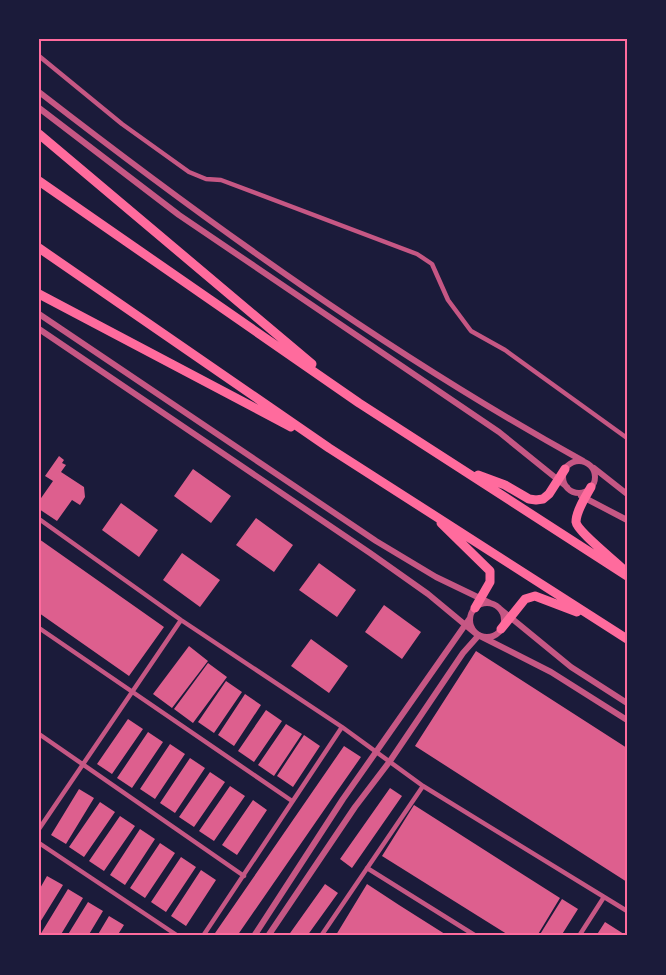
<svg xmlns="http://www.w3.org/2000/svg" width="666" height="975" viewBox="0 0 666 975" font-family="Inter,sans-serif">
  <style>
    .building { fill: #dd5f8e }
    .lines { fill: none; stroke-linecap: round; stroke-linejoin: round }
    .minor { stroke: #c65784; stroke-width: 4.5 }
    .tertiary { stroke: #c65784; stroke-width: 6 }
    .motorway { stroke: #ff6b9d; stroke-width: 9 }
    .neatline { fill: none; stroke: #ff6b9d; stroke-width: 2 }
  </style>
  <rect width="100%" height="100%" fill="#1b1b3a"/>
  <path class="building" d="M 59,456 L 64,460 L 62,463 L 66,465 L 61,472 L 84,487 L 85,497 L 80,505 L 72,500 L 57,521 L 39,509 L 39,501 L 53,481 L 45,476 Z
    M 193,469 L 231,496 L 211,523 L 174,496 Z
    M 121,503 L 158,530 L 139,557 L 102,530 Z
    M 256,518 L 293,545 L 274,572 L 236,545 Z
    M 39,539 L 164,627 L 129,676 L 39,613 Z
    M 182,553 L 220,580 L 200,607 L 163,580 Z
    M 319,563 L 356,590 L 337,617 L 299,590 Z
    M 384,605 L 421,632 L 402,659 L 365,632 Z
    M 311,639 L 348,666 L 329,693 L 291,666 Z
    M 189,646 L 208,661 L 172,708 L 153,694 Z
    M 476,651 L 627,748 L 627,882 L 415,746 Z
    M 208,663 L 227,677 L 193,723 L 174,709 Z
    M 226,681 L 242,692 L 214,733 L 198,722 Z
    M 245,694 L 261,705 L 234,746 L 218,735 Z
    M 266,710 L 282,721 L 254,762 L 238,751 Z
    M 128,719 L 143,729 L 112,774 L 97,764 Z
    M 286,724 L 302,734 L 274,776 L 258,765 Z
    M 148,732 L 163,742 L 132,788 L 117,778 Z
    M 304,735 L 320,746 L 293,787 L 277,776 Z
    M 170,744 L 185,754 L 155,799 L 140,789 Z
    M 344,746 L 361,757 L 331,800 L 237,936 L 213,936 Z
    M 190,758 L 205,768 L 175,813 L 160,803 Z
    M 210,772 L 225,782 L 194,827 L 179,817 Z
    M 230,786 L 245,796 L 214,841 L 199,831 Z
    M 390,788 L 402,796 L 352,868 L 340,859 Z
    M 79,789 L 94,798 L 66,844 L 51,835 Z
    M 253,800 L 267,810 L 237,855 L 222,845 Z
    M 100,802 L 115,812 L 84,857 L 69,847 Z
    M 414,805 L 560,898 L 537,936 L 510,936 L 382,856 Z
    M 120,816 L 135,826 L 104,871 L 89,861 Z
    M 140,829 L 155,839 L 125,885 L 110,875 Z
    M 160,843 L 175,853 L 145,898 L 130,888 Z
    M 181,857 L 196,867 L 166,912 L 151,902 Z
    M 201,870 L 216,880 L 186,926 L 171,916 Z
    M 47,876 L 63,885 L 39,924 L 39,890 Z
    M 325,884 L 338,893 L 307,936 L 288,936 Z
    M 367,884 L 399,905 L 448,936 L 336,935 Z
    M 68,889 L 83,898 L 60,936 L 42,936 L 40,935 Z
    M 562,899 L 578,909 L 561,936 L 539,936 Z
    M 88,902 L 103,911 L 88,936 L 67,936 Z
    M 109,916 L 124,925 L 117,936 L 97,936 Z
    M 605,922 L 627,936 L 596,936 Z"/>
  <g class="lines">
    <path class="minor" d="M 39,56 L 122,124 L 189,172 L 206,179 L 221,180 L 417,254 L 432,264 L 448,300 L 471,331 L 505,350 L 627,438
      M 39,519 L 181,620 L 342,727 L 423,786 L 627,911
      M 39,628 L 292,801
      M 39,734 L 244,876
      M 39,829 L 181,620
      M 39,843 L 178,936
      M 367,868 L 476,936
      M 203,936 L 342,727
      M 321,936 L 423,786
      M 579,936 L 604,897"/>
    <path class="tertiary" d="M 39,92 C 212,226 391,355 583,461
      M 39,108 L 179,215 L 499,432 L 567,487
      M 39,314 L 376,541 L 436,577 L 490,603
      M 39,329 L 370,553 L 428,594 L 475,633
      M563 477a16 16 0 1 1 32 0a16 16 0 1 1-32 0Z
      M 594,468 L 627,494
      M 581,496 L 627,520
      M470 620a17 17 0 1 1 34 0a17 17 0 1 1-34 0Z
      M 499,608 L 571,667 L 627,703
      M 480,636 L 551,672 L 627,720
      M 254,936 L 343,799 L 470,618
      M 268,936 L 355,807 L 390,761 L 463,653 L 479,635"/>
    <path class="motorway" d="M 39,134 L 312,364
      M 39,181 L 359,403 L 627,576
      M 39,248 L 329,448 L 627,639
      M 39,294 L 291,427
      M 478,475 L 505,485 L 529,499 L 536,500 L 543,499 L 549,494 L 565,469
      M 591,487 C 586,496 576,511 576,522 C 577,531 614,560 623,569
      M 441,523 L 490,571 L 490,582 L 475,608
      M 501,629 L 525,599 L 535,596 L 577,612"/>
  </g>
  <rect width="666" height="975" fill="none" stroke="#1b1b3a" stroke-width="81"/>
  <rect x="40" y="40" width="586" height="894" class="neatline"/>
</svg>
